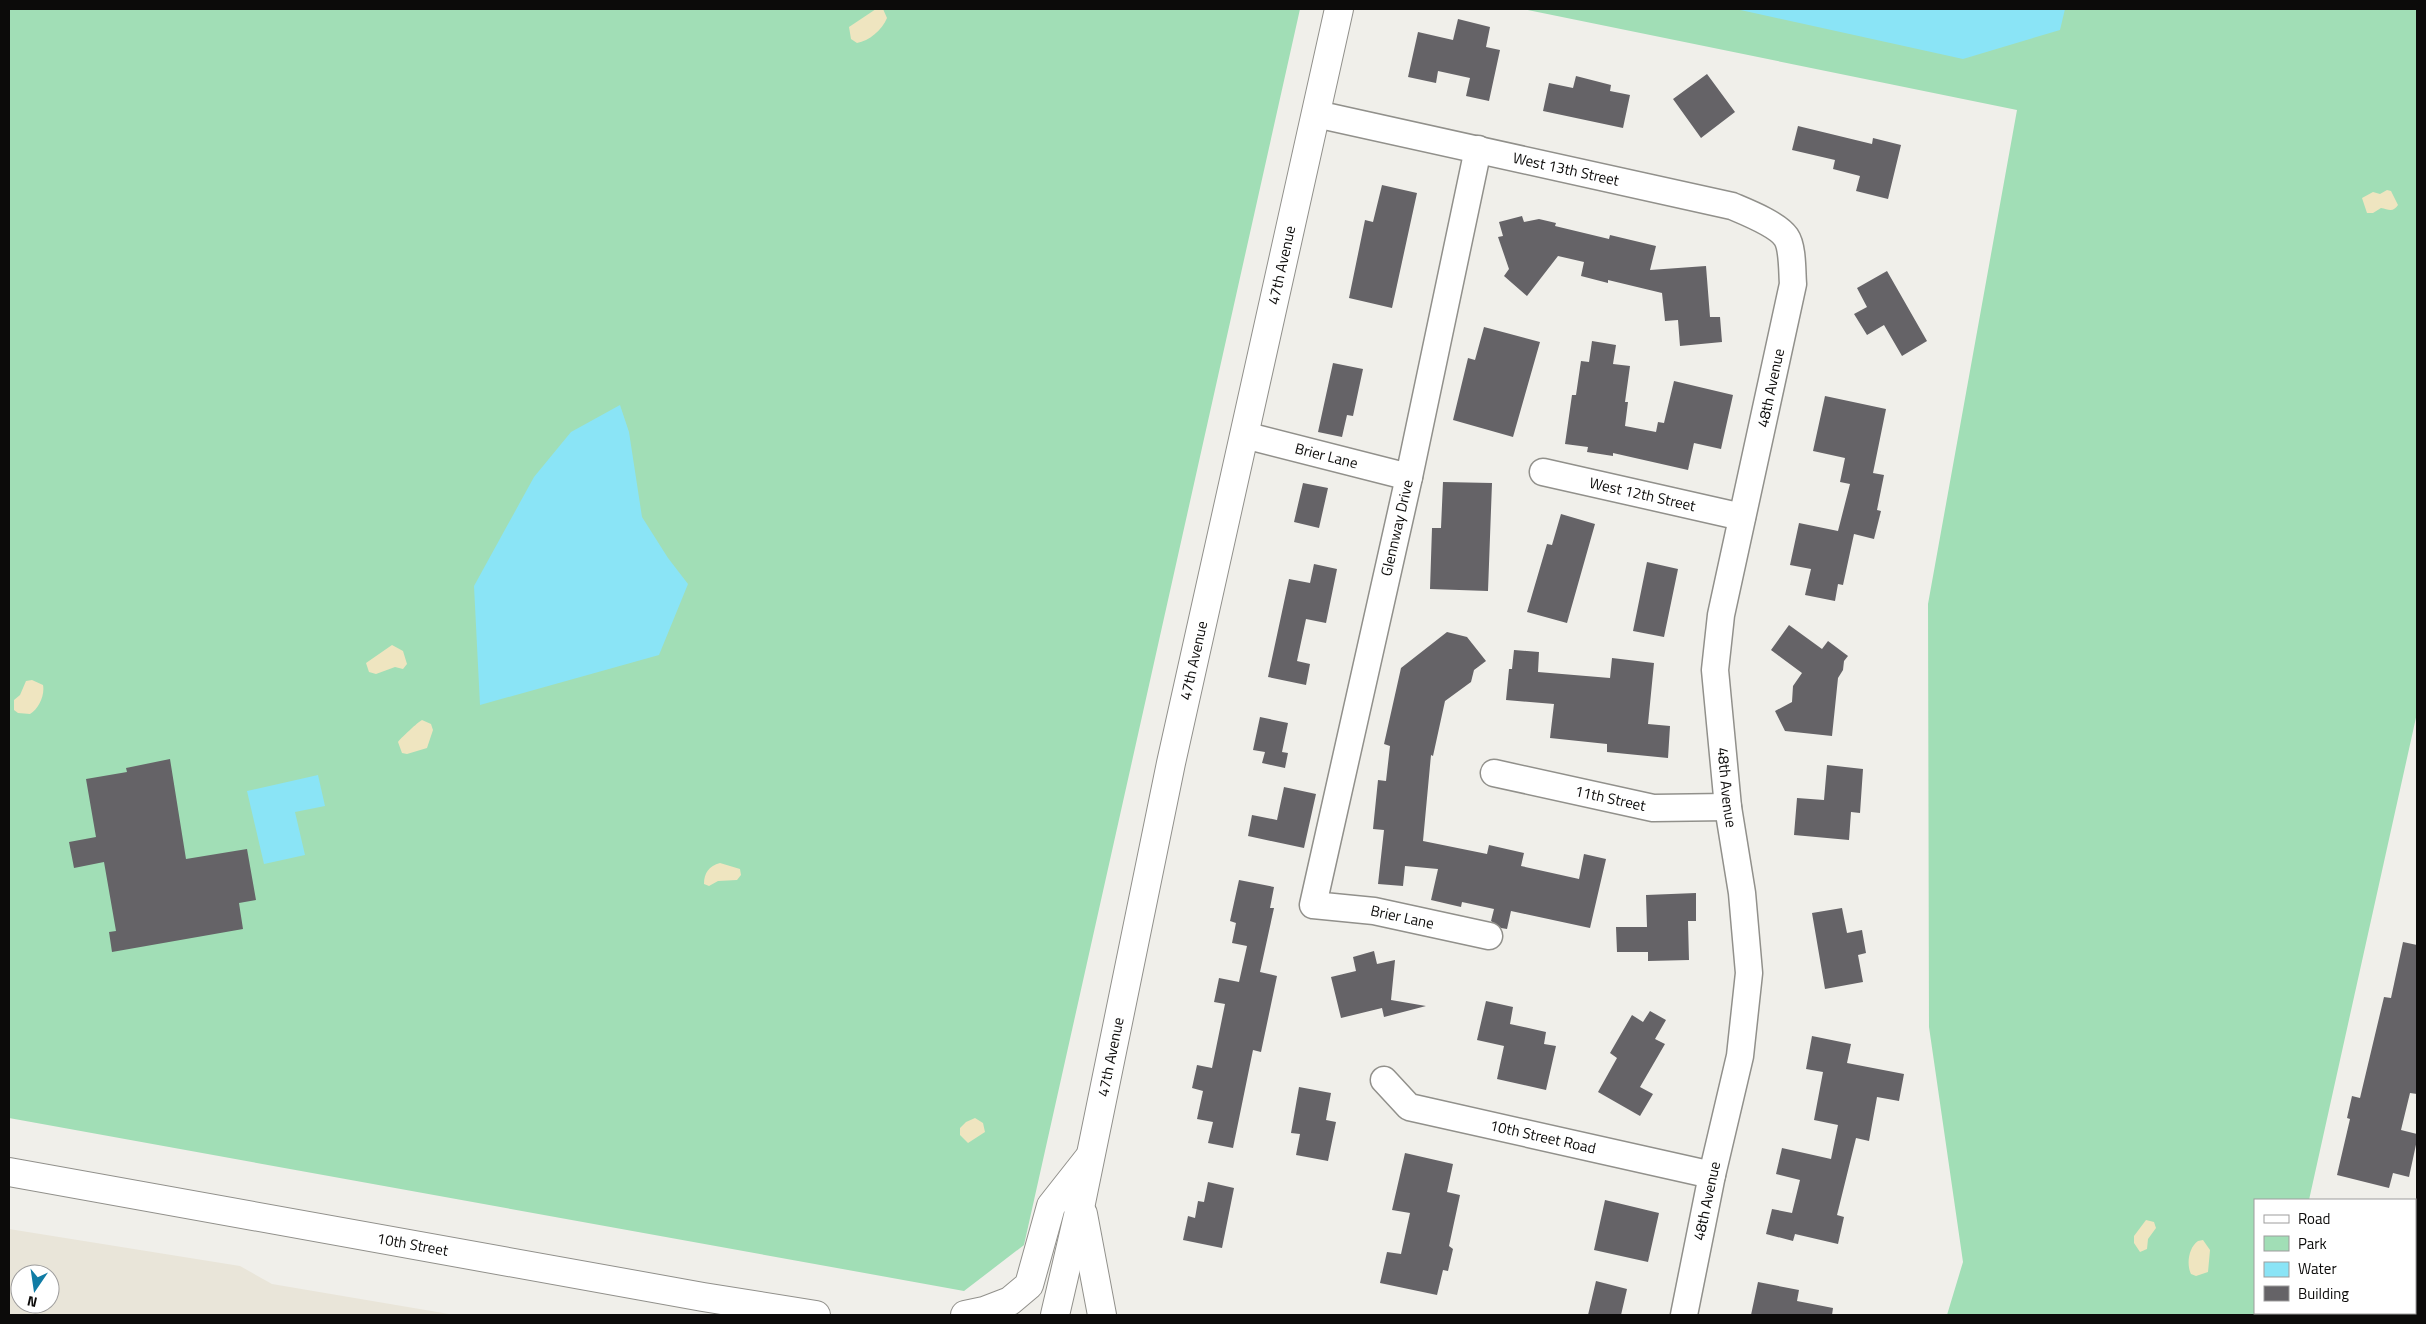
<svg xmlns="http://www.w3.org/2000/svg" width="2426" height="1324" viewBox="0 0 2426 1324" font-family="'Titillium Web',sans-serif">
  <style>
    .built { fill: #e9e5d9; fill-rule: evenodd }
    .green { fill: #a1deb6 }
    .sand { fill: #efe5c0 }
    .water { fill: #8ae4f6 }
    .building { fill: #656367 }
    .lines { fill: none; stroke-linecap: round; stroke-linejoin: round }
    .minor-casing { stroke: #91908b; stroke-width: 29 }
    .major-casing { stroke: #91908b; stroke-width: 30 }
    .minor { stroke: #fff; stroke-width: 26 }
    .major { stroke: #fff; stroke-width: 28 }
    .labels { text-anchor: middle; stroke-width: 4.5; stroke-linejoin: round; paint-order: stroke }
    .street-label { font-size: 15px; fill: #0c0b0a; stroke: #fff }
  </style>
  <rect width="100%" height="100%" fill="#f0efea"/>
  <path class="built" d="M 9,1229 L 240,1266 L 272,1284 L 455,1315 L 9,1315 ZM 20,1274 L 50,1274 L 50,1304 L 20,1304 Z"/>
  <path class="green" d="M 9,9 L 1300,9 L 1024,1245 L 964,1291 L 9,1118 Z
    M 1523,9 L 2417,9 L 2417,713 L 2309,1200 L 2255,1200 L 2255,1313 L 2284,1313 L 2284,1315 L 1947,1315 L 1963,1262 L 1929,1027 L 1928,604 L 2017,110 Z"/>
  <path class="sand" d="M 876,9 L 883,9 L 887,18 C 882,30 869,41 857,43 L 851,39 L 849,27 Z
    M 2387,190 L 2391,191 L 2398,205 C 2393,213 2388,209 2381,208 L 2373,213 L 2367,213 L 2362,198 L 2373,192 L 2380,194 Z
    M 392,645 L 403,651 L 407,664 L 403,669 L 395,667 L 376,674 L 369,672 L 366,663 Z
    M 32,680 L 43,685 C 45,695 39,709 30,714 L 18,713 L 14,710 L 14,700 L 20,695 L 26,681 Z
    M 422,720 L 431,724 L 433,730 L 427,748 L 407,754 L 402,753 L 398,742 C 399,740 419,721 422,720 Z
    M 720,863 L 740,869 L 741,875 L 737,880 L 718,881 L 709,886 L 704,884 C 704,873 709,866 720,863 Z
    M 975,1118 L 983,1123 L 985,1132 L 968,1143 L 960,1135 L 960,1128 L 966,1122 Z
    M 2146,1220 L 2154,1222 L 2156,1228 L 2148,1239 L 2147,1249 L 2140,1252 L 2134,1243 L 2134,1236 Z
    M 2203,1240 L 2210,1250 L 2208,1272 L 2196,1276 L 2191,1274 C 2186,1264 2189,1247 2198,1241 Z"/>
  <path class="water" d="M 1736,9 L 2065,9 L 2060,30 L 1963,59 Z
    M 620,405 L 629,432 L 642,517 L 668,558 L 688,584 L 659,655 L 480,705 L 474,586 L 534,477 L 571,432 Z
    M 318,775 L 325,806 L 295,812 L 305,855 L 264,864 L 247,791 Z"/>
  <path class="building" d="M 1458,19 L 1490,27 L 1486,47 L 1500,50 L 1489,101 L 1466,96 L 1470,78 L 1438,71 L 1436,83 L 1408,77 L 1418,32 L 1453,40 Z
    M 1707,74 L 1735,112 L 1701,138 L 1673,99 Z
    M 1576,76 L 1611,85 L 1610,91 L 1630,95 L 1623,128 L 1543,111 L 1549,83 L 1573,88 Z
    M 1798,126 L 1872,144 L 1873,138 L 1901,145 L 1888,199 L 1856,191 L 1860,176 L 1833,169 L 1835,160 L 1792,150 Z
    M 1382,185 L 1417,193 L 1392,308 L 1349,298 L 1365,220 L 1373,222 Z
    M 1522,216 L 1524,222 L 1539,219 L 1556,223 L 1555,226 L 1609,239 L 1610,235 L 1656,246 L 1650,270 L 1706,266 L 1710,317 L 1720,317 L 1722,342 L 1680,346 L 1678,320 L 1665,321 L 1662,293 L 1608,280 L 1608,283 L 1581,276 L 1584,262 L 1558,256 L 1527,296 L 1504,276 L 1509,269 L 1498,237 L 1503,236 L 1499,222 Z
    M 1887,271 L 1927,341 L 1902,356 L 1884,325 L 1867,335 L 1854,314 L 1867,307 L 1857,288 Z
    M 1484,327 L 1540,342 L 1513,437 L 1453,420 L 1468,358 L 1475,360 Z
    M 1592,341 L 1616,345 L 1613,364 L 1630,366 L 1625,402 L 1628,402 L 1625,426 L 1656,432 L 1658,422 L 1664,423 L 1674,381 L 1733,395 L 1721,449 L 1694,443 L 1688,470 L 1613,453 L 1613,456 L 1587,452 L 1588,447 L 1565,444 L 1572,395 L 1576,395 L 1581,361 L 1589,362 Z
    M 1333,363 L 1363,369 L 1353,416 L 1347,415 L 1342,437 L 1318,432 Z
    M 1825,396 L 1886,409 L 1873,473 L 1884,475 L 1877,510 L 1881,511 L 1874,539 L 1854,534 L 1843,585 L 1838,584 L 1835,601 L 1805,595 L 1811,569 L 1790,565 L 1799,523 L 1838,531 L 1850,484 L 1840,482 L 1845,458 L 1813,451 Z
    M 1443,482 L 1492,483 L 1488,591 L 1430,589 L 1432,528 L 1441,528 Z
    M 1303,483 L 1328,488 L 1319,528 L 1294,522 Z
    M 1561,514 L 1595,524 L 1567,623 L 1527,612 L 1547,544 L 1552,545 Z
    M 1647,562 L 1678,569 L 1664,637 L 1633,631 Z
    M 1314,564 L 1337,569 L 1326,623 L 1306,619 L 1297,661 L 1310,664 L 1306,685 L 1268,677 L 1289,579 L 1310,583 Z
    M 1789,625 L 1822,649 L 1828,641 L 1848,656 L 1844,661 L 1843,670 L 1838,678 L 1832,736 L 1785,731 L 1775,711 L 1792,702 L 1793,686 L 1802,673 L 1771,650 Z
    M 1447,632 L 1467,637 L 1486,661 L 1474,670 L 1471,682 L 1445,701 L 1433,756 L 1431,755 L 1423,841 L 1487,854 L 1489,845 L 1524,853 L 1521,866 L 1579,879 L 1584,854 L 1606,859 L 1590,928 L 1511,911 L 1507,929 L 1501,928 L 1491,921 L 1494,909 L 1462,902 L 1461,907 L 1431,900 L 1438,869 L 1405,866 L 1403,886 L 1378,884 L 1384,830 L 1373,829 L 1378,780 L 1386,781 L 1390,746 L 1384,744 L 1401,668 Z
    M 1514,650 L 1539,652 L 1538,672 L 1610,678 L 1612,658 L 1654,663 L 1648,724 L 1670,726 L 1668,758 L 1607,752 L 1607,744 L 1550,738 L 1554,704 L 1506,700 L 1509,669 L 1512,669 Z
    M 1260,717 L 1288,723 L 1282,752 L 1288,753 L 1285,768 L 1262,763 L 1265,752 L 1253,750 Z
    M 170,759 L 186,859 L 247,849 L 256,900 L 239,903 L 243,929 L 112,952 L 109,932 L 116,931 L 104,862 L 74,868 L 69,842 L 96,837 L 86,779 L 127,772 L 126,768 Z
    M 1827,765 L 1863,769 L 1860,813 L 1851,812 L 1849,840 L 1794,835 L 1797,798 L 1824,800 Z
    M 1284,787 L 1316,794 L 1304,848 L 1248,836 L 1252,815 L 1277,820 Z
    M 1239,880 L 1274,887 L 1270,908 L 1274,908 L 1260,972 L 1277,976 L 1261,1052 L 1253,1050 L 1233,1148 L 1208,1143 L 1213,1122 L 1197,1119 L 1203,1091 L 1192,1088 L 1197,1065 L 1212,1068 L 1225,1004 L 1214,1002 L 1219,978 L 1239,982 L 1247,946 L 1232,943 L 1236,923 L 1230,921 Z
    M 1696,893 L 1696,921 L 1688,921 L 1689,960 L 1648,961 L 1648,952 L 1617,952 L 1616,927 L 1647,927 L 1646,895 Z
    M 1842,908 L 1847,933 L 1862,930 L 1866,953 L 1858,955 L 1863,982 L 1825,989 L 1812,913 Z
    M 2403,942 L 2417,945 L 2417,1094 L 2410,1093 L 2401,1130 L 2417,1134 L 2417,1140 L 2409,1177 L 2393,1173 L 2389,1188 L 2337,1175 L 2350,1119 L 2347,1118 L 2352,1096 L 2360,1098 L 2384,997 L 2391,998 Z
    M 1374,951 L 1377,964 L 1395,960 L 1391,1000 L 1426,1006 L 1384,1017 L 1382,1008 L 1341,1018 L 1331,977 L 1356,971 L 1353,957 Z
    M 1486,1001 L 1513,1007 L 1510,1024 L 1546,1032 L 1544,1044 L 1556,1046 L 1546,1090 L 1497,1079 L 1504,1046 L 1477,1040 Z
    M 1650,1011 L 1666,1020 L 1655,1039 L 1665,1044 L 1640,1087 L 1653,1094 L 1640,1116 L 1598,1092 L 1617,1058 L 1610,1053 L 1632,1015 L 1643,1022 Z
    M 1812,1036 L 1851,1044 L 1847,1063 L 1904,1074 L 1899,1101 L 1877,1097 L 1869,1141 L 1856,1138 L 1837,1215 L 1844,1217 L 1838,1244 L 1795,1234 L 1793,1241 L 1766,1234 L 1772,1209 L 1792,1213 L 1800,1180 L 1776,1174 L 1782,1148 L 1831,1159 L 1838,1125 L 1814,1120 L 1823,1072 L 1806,1069 Z
    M 1299,1087 L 1331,1093 L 1326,1120 L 1336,1122 L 1328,1161 L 1296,1155 L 1300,1134 L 1291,1133 Z
    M 1405,1153 L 1453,1164 L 1447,1192 L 1460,1195 L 1449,1246 L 1453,1249 L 1448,1271 L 1443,1270 L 1437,1295 L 1380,1283 L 1387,1252 L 1401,1254 L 1410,1213 L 1392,1210 Z
    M 1208,1182 L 1234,1188 L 1222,1248 L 1183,1240 L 1188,1216 L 1195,1218 L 1198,1201 L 1204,1202 Z
    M 1605,1200 L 1659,1213 L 1648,1262 L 1594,1250 Z
    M 1596,1281 L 1627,1289 L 1621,1315 L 1588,1315 Z
    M 1758,1282 L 1799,1290 L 1797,1301 L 1833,1308 L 1832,1315 L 1751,1315 Z"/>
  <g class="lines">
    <defs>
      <g id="minor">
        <path id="s1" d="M 1316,114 L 1732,206 C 1746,212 1777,224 1786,237 C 1793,247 1792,272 1793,284 L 1721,615 L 1715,670 L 1728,807 L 1742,893 L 1749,973 L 1740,1056 L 1712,1175 L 1684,1315"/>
        <path id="s2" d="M 1478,149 L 1409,477 L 1313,905 L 1374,911 L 1489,936"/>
        <path id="s3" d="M 1244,435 L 1409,477"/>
        <path id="s4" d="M 1543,472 L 1742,517"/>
        <path id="s5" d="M 1494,773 L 1653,808 L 1728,807"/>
        <path id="s6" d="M 1384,1080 L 1409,1107 L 1712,1175"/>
      </g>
      <g id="major">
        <path id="s7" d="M 9,1172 L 703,1297 L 816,1315"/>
        <path d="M 1083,1214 L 1102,1315"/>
        <path d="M 965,1315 L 984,1311 L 1010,1301 L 1029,1285 L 1051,1206 L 1088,1159"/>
        <path id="s8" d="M 1055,1315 L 1081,1203 L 1171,763 L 1339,9"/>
      </g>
    </defs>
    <use href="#minor" class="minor-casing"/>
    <use href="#major" class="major-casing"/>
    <use href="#minor" class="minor"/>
    <use href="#major" class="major"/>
  </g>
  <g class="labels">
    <g class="street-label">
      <text dy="5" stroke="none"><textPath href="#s1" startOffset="256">West 13th Street</textPath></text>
      <text dy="5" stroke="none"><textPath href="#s8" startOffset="1074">47th Avenue</textPath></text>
      <text transform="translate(1771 388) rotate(-78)" y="5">48th Avenue</text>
      <text dy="5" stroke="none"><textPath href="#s3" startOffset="85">Brier Lane</textPath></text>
      <text dy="5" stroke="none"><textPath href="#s4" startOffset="102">West 12th Street</textPath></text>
      <text transform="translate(1397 528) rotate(-77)" y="5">Glennway Drive</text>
      <text dy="5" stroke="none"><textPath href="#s8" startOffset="669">47th Avenue</textPath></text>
      <text dy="5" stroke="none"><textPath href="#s1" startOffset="1049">48th Avenue</textPath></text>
      <text dy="5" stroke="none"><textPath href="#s5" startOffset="119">11th Street</textPath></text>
      <text dy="5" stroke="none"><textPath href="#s2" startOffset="864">Brier Lane</textPath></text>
      <text dy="5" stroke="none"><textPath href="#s8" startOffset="264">47th Avenue</textPath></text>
      <text dy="5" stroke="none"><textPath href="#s6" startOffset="174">10th Street Road</textPath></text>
      <text transform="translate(1707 1201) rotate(-78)" y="5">48th Avenue</text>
      <text dy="5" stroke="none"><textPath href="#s7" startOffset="410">10th Street</textPath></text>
    </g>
  </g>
  <rect width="2426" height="1324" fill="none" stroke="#0c0b0a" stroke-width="20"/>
  <rect x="2254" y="1199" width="162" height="115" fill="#ffffff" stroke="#9e9d9d"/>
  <rect x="2264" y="1215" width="25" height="8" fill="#ffffff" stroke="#9e9d9d"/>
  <text x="2298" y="1224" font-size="15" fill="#0c0b0a">Road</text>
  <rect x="2264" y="1236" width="25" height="15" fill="#a1deb6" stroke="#9e9d9d"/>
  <text x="2298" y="1249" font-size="15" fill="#0c0b0a">Park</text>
  <rect x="2264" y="1262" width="25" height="15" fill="#8ae4f6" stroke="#9e9d9d"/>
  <text x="2298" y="1274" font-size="15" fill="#0c0b0a">Water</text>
  <rect x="2264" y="1286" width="25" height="15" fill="#656367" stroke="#9e9d9d"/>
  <text x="2298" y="1299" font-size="15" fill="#0c0b0a">Building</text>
  <g transform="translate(35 1289) rotate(193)"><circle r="24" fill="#ffffff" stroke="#9e9d9d"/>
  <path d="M0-4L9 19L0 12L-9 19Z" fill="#107ca5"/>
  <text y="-8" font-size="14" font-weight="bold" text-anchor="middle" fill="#0c0b0a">N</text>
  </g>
</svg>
